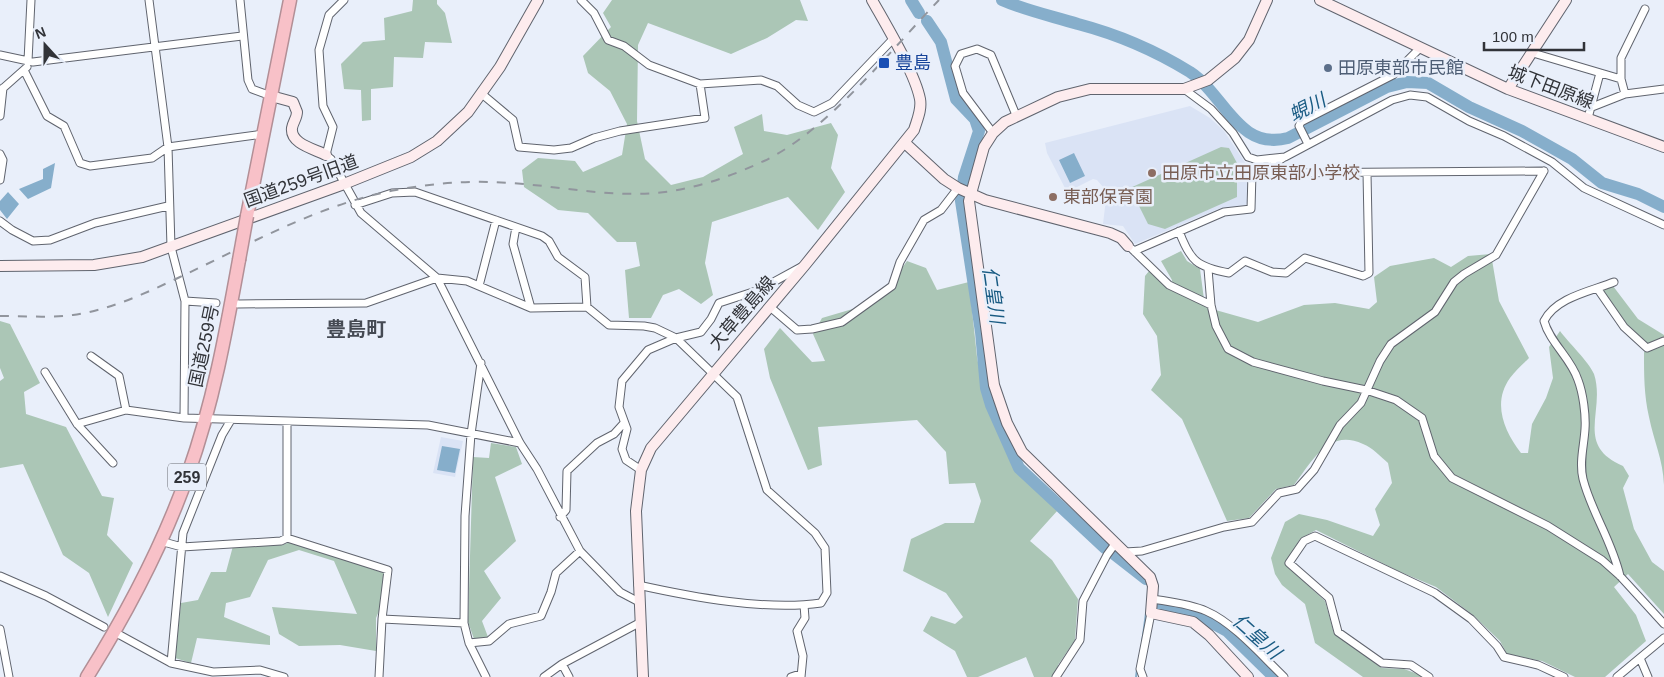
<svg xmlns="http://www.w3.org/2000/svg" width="1664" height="677" viewBox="0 0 1664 677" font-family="Helvetica,'Noto Sans JP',sans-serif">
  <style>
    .built { fill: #dae3f5 }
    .green { fill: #abc6b6 }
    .water { fill: #86aecb }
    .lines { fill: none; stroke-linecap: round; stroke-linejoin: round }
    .stream { stroke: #86aecb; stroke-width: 2 }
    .river { stroke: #86aecb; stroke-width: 12 }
    .street-casing { stroke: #60646e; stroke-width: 9 }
    .secondary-casing { stroke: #60646e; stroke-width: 12 }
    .highway-casing { stroke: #b28f96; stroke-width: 15 }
    .street { stroke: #fff; stroke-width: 7 }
    .secondary { stroke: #fdecee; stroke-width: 10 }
    .highway { stroke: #f8c1c8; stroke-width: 12 }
    .rail { stroke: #91959d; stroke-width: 2; stroke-dasharray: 9 9; stroke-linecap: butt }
    .highway-bridge-casing { stroke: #b28f96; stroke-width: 15; stroke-linecap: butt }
    .highway-bridge { stroke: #f8c1c8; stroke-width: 12 }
    .transit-dot { fill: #1a4fb4; stroke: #e9effa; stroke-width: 2 }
    .service-dot { fill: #5c6f8a; stroke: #e9effa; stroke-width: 2 }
    .education-dot { fill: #8d6e63; stroke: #e9effa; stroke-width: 2 }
    .labels { text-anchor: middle; stroke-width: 5; stroke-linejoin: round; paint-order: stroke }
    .shield { fill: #e9effa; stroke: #686b72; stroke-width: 1 }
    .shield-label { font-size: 16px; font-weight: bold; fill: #313338 }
    .transit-label { font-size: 18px; fill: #164399; stroke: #e9effa; text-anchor: start }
    .service-label { font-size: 18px; fill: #4e5e75; stroke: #e9effa; text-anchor: start }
    .street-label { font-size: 18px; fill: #313338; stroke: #e9effa }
    .education-label { font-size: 18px; fill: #785e54; stroke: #e9effa; text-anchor: start }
    .water-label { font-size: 19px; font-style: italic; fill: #195b83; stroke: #e9effa }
    .quarter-label { font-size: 20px; font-weight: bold; fill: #454a53; stroke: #e9effa }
  </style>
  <rect width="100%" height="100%" fill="#e9effa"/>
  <path class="built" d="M 1190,106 L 1210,118 L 1224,131 L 1248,167 L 1247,203 L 1245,206 L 1221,208 L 1135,244 L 1123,226 L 1103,224 L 1106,199 L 1103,187 L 1097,180 L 1093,179 L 1067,192 L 1047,153 L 1045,143 Z
    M 441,437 L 463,441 L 455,477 L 433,473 Z"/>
  <path class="green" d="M 413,0 L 437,0 L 437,4 L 445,13 L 452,43 L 425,42 L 423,58 L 394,57 L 393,87 L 371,89 L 371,120 L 362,121 L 361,90 L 344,89 L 341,64 L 363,42 L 385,40 L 384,18 L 412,11 Z
    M 612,0 L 800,0 L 808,21 L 796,20 L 767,38 L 731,54 L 648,23 L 638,45 L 637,121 L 645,159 L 671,185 L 703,177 L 743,154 L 734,127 L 762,114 L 764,131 L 787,135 L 831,123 L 838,135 L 831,168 L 845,192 L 818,230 L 788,197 L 712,222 L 705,263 L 713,295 L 701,304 L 679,289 L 663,295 L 651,318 L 629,318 L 625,270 L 640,266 L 636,242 L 617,242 L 588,213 L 558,210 L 524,187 L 522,170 L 538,158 L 575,161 L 583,172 L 622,155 L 627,124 L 610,91 L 588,73 L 583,56 L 611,27 L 603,13 Z
    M 1221,147 L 1229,148 L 1237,163 L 1237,197 L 1165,229 L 1148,224 L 1130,188 Z
    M 1181,251 L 1187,261 L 1200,269 L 1205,307 L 1258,322 L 1304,305 L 1335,303 L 1369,309 L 1377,302 L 1374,277 L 1390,266 L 1434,258 L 1451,267 L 1468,256 L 1491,254 L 1499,301 L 1529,358 C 1523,364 1515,371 1510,378 C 1492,403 1504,431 1521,453 L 1528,453 L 1532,424 L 1546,398 L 1553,378 L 1549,347 L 1560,331 C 1568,342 1589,362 1594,374 C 1606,411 1574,445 1623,466 L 1629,476 L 1623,488 L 1634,529 L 1652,562 L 1664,571 L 1664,614 L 1628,574 L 1614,587 L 1636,615 L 1646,641 L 1605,677 L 1575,677 L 1542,661 L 1507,654 L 1500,641 L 1473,615 L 1436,587 L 1398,571 L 1316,530 L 1300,539 L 1285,564 L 1325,601 L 1334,633 L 1382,668 L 1404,669 L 1426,677 L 1363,677 L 1315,643 L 1305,604 L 1282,585 L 1275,574 L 1271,558 L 1285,522 L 1299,514 L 1327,520 L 1373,536 L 1380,525 L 1375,509 L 1392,483 L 1388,463 C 1381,457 1372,447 1363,444 C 1328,428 1312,462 1294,485 L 1276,489 L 1249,518 L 1227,521 L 1182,419 L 1151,390 L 1161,375 L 1157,336 L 1143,314 L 1145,276 L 1149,271 L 1171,289 L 1172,280 L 1161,261 Z
    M 907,261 L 926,268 L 937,290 L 969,282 L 977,357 L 986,406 L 1016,470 L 1058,510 L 1030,541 L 1052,560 L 1078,599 L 1075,640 L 1058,665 L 1057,677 L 1034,677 L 1026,657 L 978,677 L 967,677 L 955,651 L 923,631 L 931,616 L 955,624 L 963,617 L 946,593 L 903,571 L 911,539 L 945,523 L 974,523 L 981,501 L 975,483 L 949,484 L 946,452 L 917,420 L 818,427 L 822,465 L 808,470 L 770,378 L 764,349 L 780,328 L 812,362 L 825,361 L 813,334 L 822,318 L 873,303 L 895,289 L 899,272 Z
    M 1613,286 L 1638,319 L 1664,335 L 1664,485 C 1663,459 1654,442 1649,417 C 1644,395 1644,375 1644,352 L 1650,348 L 1626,325 L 1601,288 Z
    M 0,321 L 10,324 L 40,383 L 24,392 L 26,414 L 66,427 L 102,496 L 114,498 L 107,535 L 133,563 L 108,617 L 89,573 L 63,555 L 23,464 L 0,468 L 0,381 L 4,378 L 0,368 Z
    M 491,443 L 516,447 L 522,464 L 495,477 L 516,541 L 484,571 L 501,598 L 482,621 L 488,637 L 474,639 L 468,622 L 473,457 L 489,458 Z
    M 290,542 L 384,573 L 382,604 L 376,618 L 376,651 L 340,645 L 299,646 L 279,634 L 272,607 L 357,614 L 334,561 L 299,550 L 268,560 L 250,597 L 226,603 L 224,617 L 270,636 L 270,645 L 197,638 L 191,663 L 175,658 L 181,603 L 198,600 L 211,572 L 226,572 L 233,546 L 282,545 Z"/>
  <path class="water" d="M 1074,153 L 1085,176 L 1070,183 L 1059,160 Z
    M 55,163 L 51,188 L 28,199 L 19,189 L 43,179 L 43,169 Z
    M 8,192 L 19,204 L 7,219 L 0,210 L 0,201 Z
    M 442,446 L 460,449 L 455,473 L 437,470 Z"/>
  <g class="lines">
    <path class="stream" d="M 1142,643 L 1146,613
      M 1136,677 L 1137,669"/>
    <path class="river" d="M 911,0 L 919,13
      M 1002,0 C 1027,11 1052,16 1078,24 C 1116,34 1156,51 1190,72 C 1225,95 1238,151 1288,138 L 1387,87 L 1407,82 L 1428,83 L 1469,107 L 1522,131 L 1572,159 L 1602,183 L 1638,194 L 1664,207
      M 927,21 L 941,42 L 956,99 L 975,119 L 979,131 L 964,177 L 961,201 L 981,332 L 986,388 L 991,405 L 1019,468 L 1105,548
      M 1114,554 L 1146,579
      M 1157,607 L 1199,616 L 1227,631 L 1274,677"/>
    <defs>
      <path id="street" d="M 149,0 L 168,147 L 171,247 L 185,301 L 184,418 L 428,425 L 520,443
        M 240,0 L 248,80 L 252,89 L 271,96
        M 344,0 L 329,15 L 319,50 L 323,106 L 333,127 L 326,155 L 331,159 L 361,213 L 437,278 L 520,443 L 537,469 L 580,551 L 620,592 L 639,602
        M 581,0 L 594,13 L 608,40 L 624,46 L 649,65 L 700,84 L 761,80 L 777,86 L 798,105 L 814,112 L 832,103 L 893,39
        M 1533,53 L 1621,79 L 1625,94
        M 0,55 L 33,62 L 242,36
        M 28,61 L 31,0
        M 24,70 L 47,116 L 64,126 L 80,163 L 90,166 L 152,158 L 168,147 L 264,134
        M 1621,79 L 1621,58 L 1645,9
        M 1184,89 L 1211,109 L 1233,133 L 1248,157 L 1257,160 L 1285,157 L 1392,100 L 1410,95 L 1427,97 L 1469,121 L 1504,136 L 1552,162 L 1584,188 L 1664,225
        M 0,91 L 27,67
        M 482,94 L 513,120 L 519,147 L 554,150 L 571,148 L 594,138 L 620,131 L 705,118 L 700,84
        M 1592,107 L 1625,94 L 1664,89
        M 0,116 L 3,88
        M 1588,118 L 1600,73
        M 993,133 L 963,93 L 955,66 L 961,54 L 977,49 L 991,55 L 1016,115
        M 1308,144 L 1299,126 L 1301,122 L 1393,75 L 1420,48
        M 0,154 L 3,160 L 0,180
        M 1257,170 L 1270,166 L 1283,158
        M 1252,173 L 1544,171
        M 355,205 L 392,193 L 415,192 L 542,236 L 549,241 L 558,257 L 585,277 L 587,307
        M 0,221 L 12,230 L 33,241 L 50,240 L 95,223 L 168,206
        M 516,227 L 513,244 L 531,308
        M 1179,231 C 1190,261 1197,267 1229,273 L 1245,261 L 1272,272 L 1286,273 L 1305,258 L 1363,276 L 1369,273 L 1367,173
        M 1132,249 L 1169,285 L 1211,305
        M 1134,251 L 1224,212 L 1251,209 L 1252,173
        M 1208,269 L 1211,305 L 1216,326 L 1228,349 L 1253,362 L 1323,381 L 1366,390 L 1396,400 L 1422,418 L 1434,456 L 1452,478 L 1548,526 L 1602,560 L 1620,576 L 1664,624
        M 1614,282 C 1592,291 1556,297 1544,321 C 1550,343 1571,358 1578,380 C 1583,393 1586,415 1585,429 C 1584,446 1579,462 1583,479 C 1591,511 1612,541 1620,576
        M 479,286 L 496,220
        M 1597,288 L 1624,327 L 1647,348 L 1664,341
        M 185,301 L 216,303
        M 238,304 L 366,303 L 437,278 L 467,281 L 531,308 L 587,307 L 609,325 L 644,326 L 655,328 L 676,338 L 737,397 L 767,490 L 815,533 L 825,548 L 827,593 L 821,603 C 766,611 692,597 638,585
        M 769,306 L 797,330 L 812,329 L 842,322 L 892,286 L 900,262 L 924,220 L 941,210 L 958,188
        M 91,356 L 119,376 L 126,410
        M 481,363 L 471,434 L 465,516 L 464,623 L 469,643 L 486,677
        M 45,372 L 77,424 L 113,463
        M 287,422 L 287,538 L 388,570 L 382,619 L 379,677
        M 77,424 L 126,410 L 184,418
        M 641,470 L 626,460 L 622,449 L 627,429 L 619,407 L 622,381 L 648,350 L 676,338 L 701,332 L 711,319 L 719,303 L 759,290 L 801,267
        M 560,517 L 566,510 L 567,471 L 597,443 L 614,434 L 624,423
        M 160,541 L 182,547 L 281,541 L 287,538
        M 1125,552 L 1142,551 L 1224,527 L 1252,522 L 1279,493 L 1297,489 L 1314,470 L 1340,425 L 1361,403 L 1380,361 L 1391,344 L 1435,312 L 1454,282 L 1464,274 L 1496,255 L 1544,171
        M 0,576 L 46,596 L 104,627
        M 1153,599 C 1171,602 1190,604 1206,611 C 1234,623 1262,656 1284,677
        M 382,619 L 464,623
        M 0,629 L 9,677
        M 118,634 L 171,663 L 213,672 L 260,670 L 284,677
        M 469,643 L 489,641 L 509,624 L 541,616 L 551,592 L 556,573 L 580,551
        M 1640,658 L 1648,677
        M 171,663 L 183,533 L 222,435 L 231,420
        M 562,664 L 569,677
        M 544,677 L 562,664 L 639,623
        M 791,677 L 800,674
        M 801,677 L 803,656 L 797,631 L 805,618 L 804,605
        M 1056,677 L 1080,640 L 1083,601 L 1107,555 L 1115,544
        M 1143,677 L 1140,669 L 1151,613
        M 1429,677 L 1411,665 L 1382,663 L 1338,632 L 1329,598 L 1289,563 L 1304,541 L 1315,536 L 1435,593 L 1471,619 L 1497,646 L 1504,657 L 1538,665 L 1564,677
        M 1617,677 L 1664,638"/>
      <path id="secondary" d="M 1320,0 L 1508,89 L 1664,147
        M 1508,89 L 1566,0
        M 271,96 L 293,102 L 297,112 C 297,118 293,122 292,128 C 290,144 315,149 326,155
        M 905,143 L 944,179 L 958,188 L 985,200 L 1110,233 L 1121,238 L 1128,246
        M 0,266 L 94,265 L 142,257 L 344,184 L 411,157 L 437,141 L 468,112 L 500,67 L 538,0
        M 643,677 L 636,511 L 641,470 L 651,448 L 805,265 L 914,130 C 917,120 922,110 920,99 C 915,73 886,25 872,0
        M 1248,677 L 1209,635 L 1193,622 L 1151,613 L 1153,586 L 1150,577 L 1022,452 L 1007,423 L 994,385 L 969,201 L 984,147 L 993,133 L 1005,122 L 1058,97 L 1090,89 L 1184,89 L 1208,80 L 1235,58 L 1249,40 L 1267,0"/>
      <path id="highway" d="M 247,216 L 290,0
        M 87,677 C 127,613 163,545 188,474 C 213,404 226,332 239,260"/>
    </defs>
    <use href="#street" class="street-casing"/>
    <use href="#secondary" class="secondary-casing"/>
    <use href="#highway" class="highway-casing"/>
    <use href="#street" class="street"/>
    <use href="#secondary" class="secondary"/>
    <use href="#highway" class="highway"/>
    <path class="rail" d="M 0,316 C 24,316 49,318 73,315 C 110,310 146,293 180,277 C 250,244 320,204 396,190 C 434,183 471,180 510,183 C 559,186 606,197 655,193 C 692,190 730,177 764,161 C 827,131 889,52 939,0"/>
    <defs>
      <path id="highway-bridge" d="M 239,260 L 247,216"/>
    </defs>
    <use href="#highway-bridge" class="highway-bridge-casing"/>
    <use href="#highway-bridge" class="highway-bridge"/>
  </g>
  <rect class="transit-dot" x="878" y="57" width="12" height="12" rx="2.5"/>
  <circle class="service-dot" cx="1328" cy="68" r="5"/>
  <g class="education-dot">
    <circle cx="1152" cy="173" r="5"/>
    <circle cx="1053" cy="197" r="5"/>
  </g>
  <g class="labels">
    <rect class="shield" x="168" y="463.5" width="38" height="27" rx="4"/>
    <g class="shield-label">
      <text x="187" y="483">259</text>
    </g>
    <g class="transit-label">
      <text x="895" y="69">豊島</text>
    </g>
    <g class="service-label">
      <text x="1338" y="74">田原東部市民館</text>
    </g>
    <g class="street-label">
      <text transform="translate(1551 87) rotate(21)" y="6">城下田原線</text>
      <text transform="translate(301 181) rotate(-20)" y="6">国道259号旧道</text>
      <text transform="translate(742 313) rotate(-49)" y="6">大草豊島線</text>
      <text transform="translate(204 346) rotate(-78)" y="6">国道259号</text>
    </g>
    <g class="education-label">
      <text x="1162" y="179">田原市立田原東部小学校</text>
      <text x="1063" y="203">東部保育園</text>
    </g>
    <g class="water-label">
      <text transform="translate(1307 107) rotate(-27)" y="7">蜆川</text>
      <text transform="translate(994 295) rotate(82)" y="7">仁皇川</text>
      <text transform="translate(1257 636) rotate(42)" y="7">仁皇川</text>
    </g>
    <g class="quarter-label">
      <text x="356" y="336">豊島町</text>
    </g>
  </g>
  <g transform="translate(45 45) rotate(339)" stroke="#e9effa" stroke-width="4" paint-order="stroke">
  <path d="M0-4L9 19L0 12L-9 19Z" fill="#313338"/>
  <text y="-8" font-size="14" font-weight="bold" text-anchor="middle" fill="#313338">N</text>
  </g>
  <path d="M1484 42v8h100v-8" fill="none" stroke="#313338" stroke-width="2.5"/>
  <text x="1492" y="42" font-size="15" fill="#313338" stroke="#e9effa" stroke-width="4" paint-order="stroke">100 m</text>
</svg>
